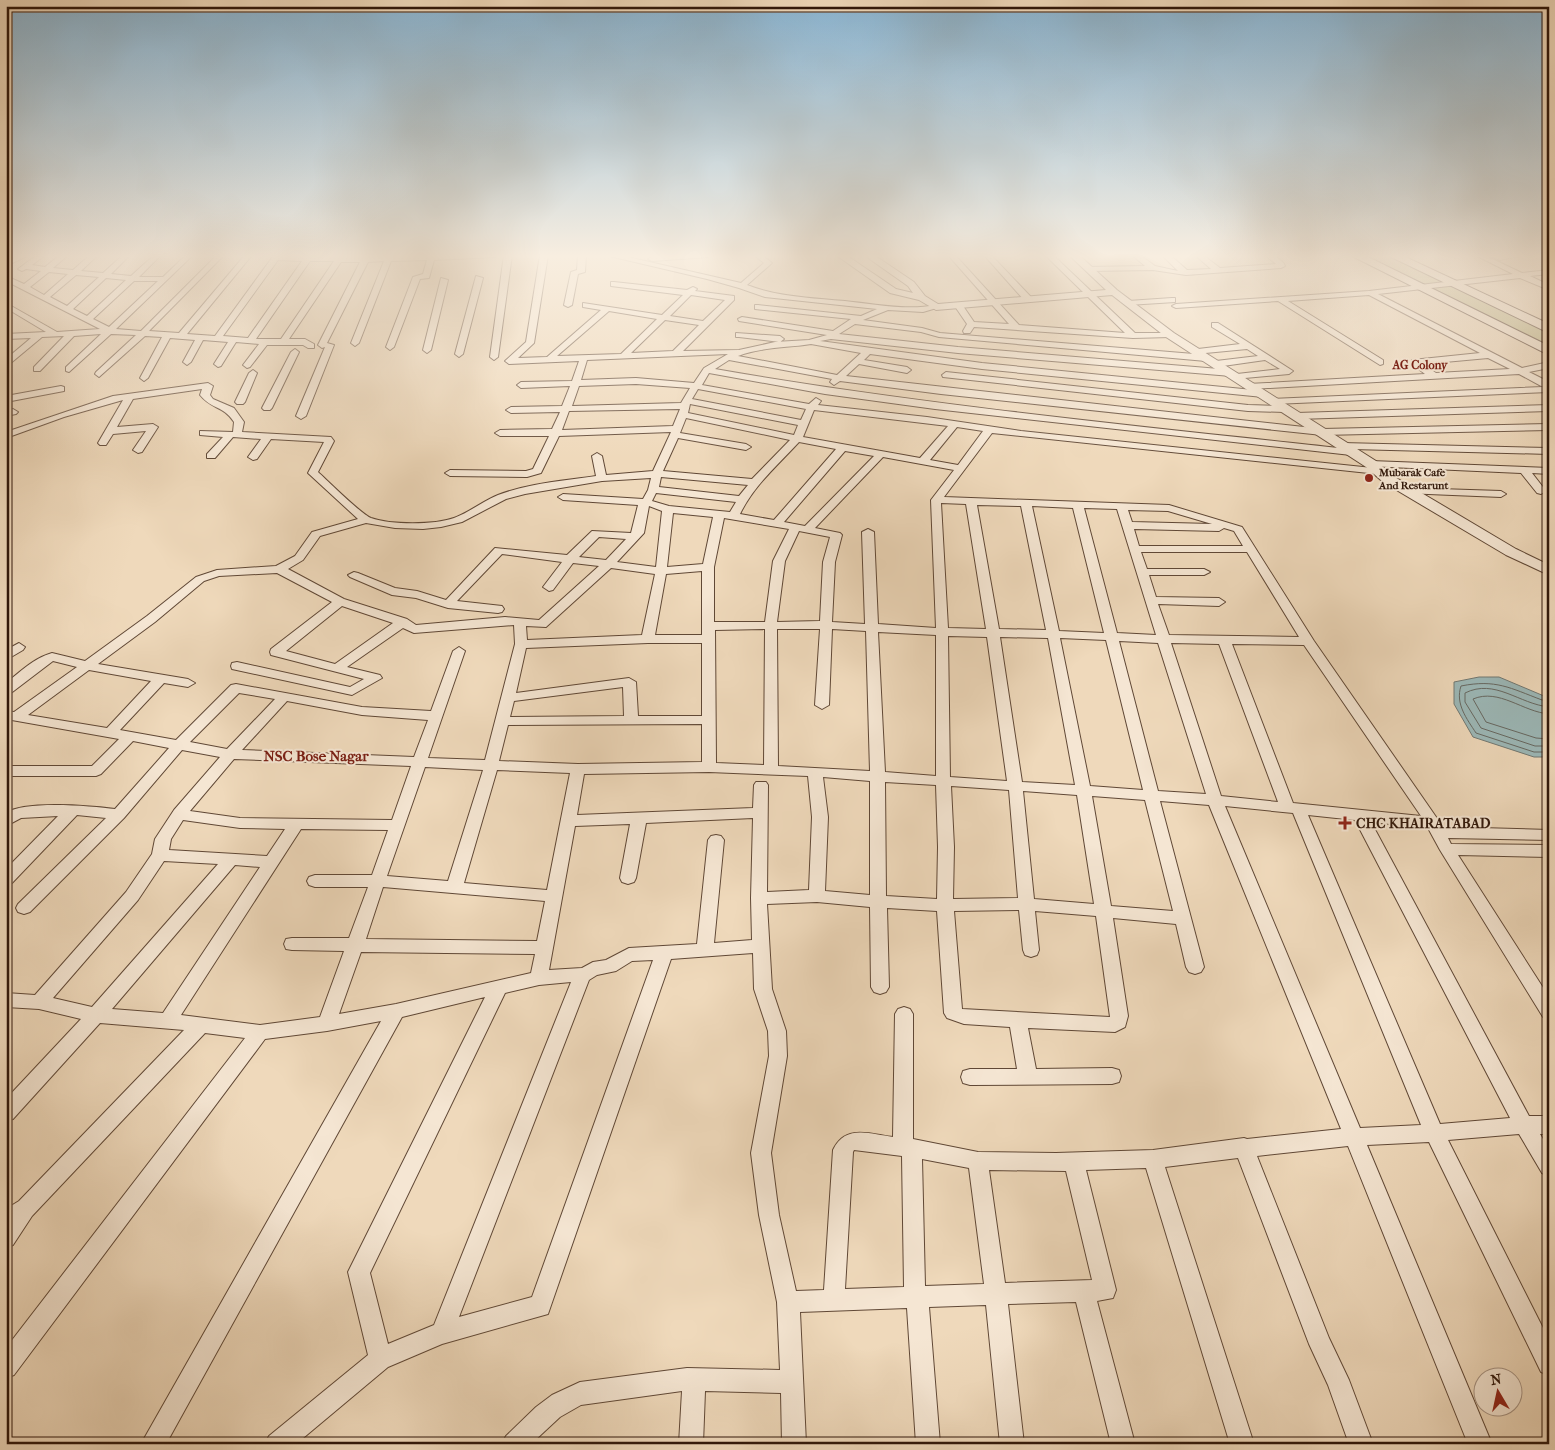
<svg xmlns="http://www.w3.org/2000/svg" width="1555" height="1450" viewBox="0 0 1555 1450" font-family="'IM FELL French Canon',serif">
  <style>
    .green { fill: #c1bd8b; stroke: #786a4a }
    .water { fill: #9cb9b9; stroke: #717873 }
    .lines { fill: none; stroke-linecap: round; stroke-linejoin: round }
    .shore { stroke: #666862; stroke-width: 1 }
    .minor-casing { stroke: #604836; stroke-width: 2 }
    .tertiary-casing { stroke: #604836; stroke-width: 2 }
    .secondary-casing { stroke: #30170a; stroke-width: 2 }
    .minor { fill: #f5e6d3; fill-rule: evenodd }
    .tertiary { fill: #f5e6d3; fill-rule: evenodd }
    .secondary { fill: #f5e6d3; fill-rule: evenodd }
    .poi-dot { fill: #8f2418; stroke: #f5e6d3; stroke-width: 2 }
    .labels { text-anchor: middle; stroke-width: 4; stroke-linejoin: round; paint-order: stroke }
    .far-poi-label { font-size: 11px; font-weight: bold; fill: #30170a; stroke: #f5e6d3; text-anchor: start }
    .far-neighbourhood-label { font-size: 12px; font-weight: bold; fill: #7a1f14; stroke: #f5e6d3 }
    .poi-label { font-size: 14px; font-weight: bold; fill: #30170a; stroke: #f5e6d3; text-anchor: start }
    .neighbourhood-label { font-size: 15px; font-weight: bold; fill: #7a1f14; stroke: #f5e6d3 }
  </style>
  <rect width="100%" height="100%" fill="#efd9bb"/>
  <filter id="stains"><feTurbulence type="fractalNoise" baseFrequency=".004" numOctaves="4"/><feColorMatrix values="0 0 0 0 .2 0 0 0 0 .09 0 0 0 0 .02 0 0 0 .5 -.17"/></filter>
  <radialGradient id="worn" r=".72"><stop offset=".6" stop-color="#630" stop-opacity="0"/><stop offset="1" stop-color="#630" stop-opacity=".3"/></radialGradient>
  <path class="green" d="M 1355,255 L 1392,255 L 1549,329 L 1549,351 Z"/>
  <path class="water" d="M 1479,677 L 1499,677 L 1544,696 L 1549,695 L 1549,757 L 1534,757 L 1473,737 L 1454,704 L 1454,682 Z"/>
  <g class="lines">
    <path class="shore" d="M 1549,700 L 1542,700 C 1510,688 1496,679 1461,686 C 1455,704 1467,719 1476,733 L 1534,752 L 1549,752
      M 1549,707 C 1519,704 1495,678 1465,693 L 1465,702 L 1481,728 L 1535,746 L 1549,746
      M 1549,714 C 1523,712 1499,688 1473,699 L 1486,722 L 1536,738 L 1549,739"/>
    <defs>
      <path id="minor" d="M 20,255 L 29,255 L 6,266 L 6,261 Z
        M 37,255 L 45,255 L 32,265 L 45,267 L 60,255 L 68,255 L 53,268 L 73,270 L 90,255 L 98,255 L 81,271 L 103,273 L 123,255 L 130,255 L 111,274 L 131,276 L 154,255 L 161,255 L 139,277 L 163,277 L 186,255 L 193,255 L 116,329 L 141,331 L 217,255 L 224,255 L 149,331 L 179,333 L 245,255 L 252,255 L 187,334 L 215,336 L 274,255 L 386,257 L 386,255 L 394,255 L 393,257 L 498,255 L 495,257 L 434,260 L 429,278 L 420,279 L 394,347 L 390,350 L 386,347 L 413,277 L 423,274 L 427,260 L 391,261 L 359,343 L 355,346 L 351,343 L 384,261 L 368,262 L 327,343 L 334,345 L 306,416 L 301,419 L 296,416 L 325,347 L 322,348 L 318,345 L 360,262 L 341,262 L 289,339 L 305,339 L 314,344 L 314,348 L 308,348 L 303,345 L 267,345 L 250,367 L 247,368 L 243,365 L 259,344 L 236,342 L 221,366 L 218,367 L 214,364 L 228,342 L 203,340 L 191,362 L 187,365 L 183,362 L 195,340 L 170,338 L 148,378 L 144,381 L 140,378 L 162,337 L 145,336 L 99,377 L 95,374 L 96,372 L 136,335 L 111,334 L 69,372 L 66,371 L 66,367 L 101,334 L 74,336 L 40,371 L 34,371 L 34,367 L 64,336 L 42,337 L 6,367 L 6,359 L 31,338 L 6,339 L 6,334 L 46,332 L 6,308 L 6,303 L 57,332 L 100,329 L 6,281 L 6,276 L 24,284 L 41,271 L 26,269 L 22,271 L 18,269 ZM 278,260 L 302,261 L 248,338 L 223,336 ZM 310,261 L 334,261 L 281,339 L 256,339 ZM 49,272 L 68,274 L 44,295 L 30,287 ZM 76,275 L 99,277 L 67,306 L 50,297 ZM 106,278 L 126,280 L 87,316 L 73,309 ZM 134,281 L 158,281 L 109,327 L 93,319 Z
        M 504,255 L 512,255 L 498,357 L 494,360 L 490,357 Z
        M 540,255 L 548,255 L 534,343 L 518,358 L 547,357 L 601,310 L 583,307 L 583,303 L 662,315 L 683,295 L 611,286 L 611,282 L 614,282 L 687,290 L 693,287 L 697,289 L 695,291 L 734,296 L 734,300 L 683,351 L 739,350 L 775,342 L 809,340 L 827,335 L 739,321 L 738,319 L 742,317 L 833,331 L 851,319 L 755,309 L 755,305 L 758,305 L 861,316 L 877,309 L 765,297 L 739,288 L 707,279 L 605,255 L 619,255 L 741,283 L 764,263 L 754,255 L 762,255 L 772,263 L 747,285 C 778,297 812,298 845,301 C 874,304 907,311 936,305 L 940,307 L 923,312 L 888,310 L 863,320 L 922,328 L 940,333 L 1206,355 L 1210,358 L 1206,361 L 939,337 L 921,332 L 855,324 L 839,334 L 958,347 L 1231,370 L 1235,373 L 1231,376 L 958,353 L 831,339 L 820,341 L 982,363 L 1263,391 L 1268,394 L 1263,397 L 982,369 L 870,354 L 864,360 L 907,367 L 911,370 L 907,373 L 859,364 L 846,376 L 1322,429 L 1549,424 L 1549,430 L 1322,435 L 941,394 L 840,381 L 834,385 L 830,382 L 832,379 L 729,360 L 715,369 C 922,405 1130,425 1338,448 L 1339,444 L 1342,443 L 1549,448 L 1549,454 L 1352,449 L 1356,452 L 1351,455 L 935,409 L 825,394 L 709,373 L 702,385 L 809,404 L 816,398 L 821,401 L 818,405 L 927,417 L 1021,431 L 1382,469 L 1383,471 L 1378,474 L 992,433 L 944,497 L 1169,505 L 1242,527 L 1314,641 L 1443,827 L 1549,830 L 1549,840 L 1448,838 L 1451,844 L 1549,845 L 1549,857 L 1458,855 L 1549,997 L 1549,1019 L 1543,1017 L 1440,850 L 1428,828 L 1371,822 L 1529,1116 L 1549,1116 L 1549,1134 L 1540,1134 L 1549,1149 L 1549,1176 L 1542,1173 L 1519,1134 L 1448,1140 L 1549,1340 L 1549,1375 L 1541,1372 L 1429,1142 L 1367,1145 L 1492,1444 L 1468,1444 L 1348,1146 L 1257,1156 L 1329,1338 L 1349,1380 L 1373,1444 L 1349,1444 L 1328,1385 L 1309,1344 L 1238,1158 L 1165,1167 L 1254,1444 L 1230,1444 L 1146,1168 L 1086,1170 L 1116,1290 L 1113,1298 L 1097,1301 L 1135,1444 L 1111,1444 L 1076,1302 L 1008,1304 L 1024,1444 L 1000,1444 L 986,1305 L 929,1307 L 940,1444 L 916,1444 L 907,1308 L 800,1312 L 806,1444 L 782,1444 L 781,1393 L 705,1391 L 703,1444 L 679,1444 L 682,1391 L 581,1405 L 560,1417 L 531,1444 L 502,1444 L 506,1436 L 536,1407 L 552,1395 L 580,1382 L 687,1368 L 780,1370 L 777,1302 L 759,1215 L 751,1153 L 769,1056 L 768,1031 L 754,989 L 753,953 L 671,959 L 548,1314 L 442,1344 L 388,1367 L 296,1444 L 265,1444 L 269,1436 L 368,1355 L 348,1272 L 485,997 L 402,1017 L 166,1444 L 141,1444 L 381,1021 L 327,1031 L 265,1039 L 14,1375 L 6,1378 L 6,1348 L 245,1038 L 205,1033 L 32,1216 L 13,1245 L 6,1248 L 6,1209 L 19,1201 L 184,1030 L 100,1023 L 13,1119 L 6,1121 L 6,1099 L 81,1019 L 39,1009 L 6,1007 L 6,993 L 35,995 L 126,892 L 152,854 L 155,839 L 174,810 L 220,757 L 182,750 L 124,818 L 30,912 L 24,914 L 18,912 L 16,908 L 18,904 L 106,818 L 77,815 L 12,883 L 6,885 L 6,869 L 58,816 L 21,818 L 6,826 L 6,813 C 25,800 91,806 115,809 L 169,748 L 133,741 L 101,774 L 96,776 L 6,776 L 6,766 L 92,766 L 119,739 L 6,719 L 6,711 L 14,712 L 77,667 L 53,661 L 11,693 L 6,694 L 6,683 C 20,672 34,658 52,653 L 85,661 L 147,616 L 196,577 L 217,570 L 276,566 L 295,556 L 312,532 L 358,519 L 308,473 L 324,442 L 271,439 L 257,459 L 253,460 L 248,457 L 261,439 L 233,437 L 215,458 L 207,458 L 207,454 L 223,437 L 200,435 L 200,431 L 233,432 L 234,422 C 223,405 212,410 200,395 L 202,389 L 133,399 L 117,427 L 153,424 L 158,427 L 142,452 L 138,453 L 133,450 L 146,431 L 113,434 L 106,445 L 100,445 L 98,443 L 123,400 L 64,417 L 6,438 L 6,432 L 113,396 L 208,383 L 213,386 L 210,395 L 213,399 L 234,408 L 244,422 L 242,432 L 331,437 L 334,441 L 318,472 C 328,481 361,514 371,518 C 391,525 434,525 454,518 C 470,512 483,501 498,495 C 529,483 564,481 596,476 L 592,456 L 597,453 L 602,456 L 606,475 L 653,471 L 671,432 L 559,436 L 541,473 L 527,477 L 450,476 L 445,473 L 450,470 L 526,471 L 533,469 L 549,436 L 500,436 L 495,433 L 500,430 L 552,429 L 560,412 L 511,413 L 506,410 L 511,407 L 562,406 L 570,386 L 521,388 L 517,385 L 521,382 L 572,381 L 579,361 L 509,364 L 505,361 L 526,342 ZM 691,295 L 725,300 L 703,321 L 670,316 ZM 609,311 L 657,319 L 621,354 L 557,356 ZM 665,320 L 699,325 L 673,351 L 631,353 ZM 811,344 L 861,353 L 837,375 L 738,356 C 761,347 786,348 811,344 ZM 728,354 L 704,368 L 694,383 L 636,378 L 581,380 L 587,360 ZM 636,384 L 690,388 L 681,403 L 572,406 L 579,386 ZM 698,389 L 806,409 L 801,420 L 692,399 ZM 690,404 L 798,425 L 794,435 L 688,413 ZM 680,409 L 673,426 L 562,430 L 569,411 ZM 814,410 L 948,426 L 920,458 L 803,437 ZM 686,418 L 790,440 L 752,479 L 663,471 L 678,438 L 746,450 L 751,447 L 746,444 L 680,433 ZM 957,427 L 983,431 L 958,465 L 930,460 ZM 799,442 L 836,449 L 774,520 L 740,514 C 754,485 778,465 799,442 ZM 845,451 L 874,456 L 805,526 L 784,522 ZM 883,457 L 954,470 L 931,500 L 936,628 L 878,624 L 874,532 L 868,529 L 862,532 L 865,624 L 832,622 L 835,562 L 842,535 L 840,533 L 815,528 ZM 661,477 L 748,485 L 739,496 L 659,487 ZM 651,478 L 648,490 L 643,499 L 563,494 L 558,497 L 563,500 L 638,505 L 631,533 L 592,531 L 567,555 L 495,548 L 446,600 L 417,591 L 395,588 L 358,573 L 354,572 L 348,575 L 350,577 L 392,595 L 416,598 L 448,608 L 498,613 L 502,612 L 504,609 L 502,606 L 457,601 L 502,554 L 562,562 L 543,587 L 549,591 L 553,590 L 573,563 L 599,566 L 539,620 L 505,617 L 416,625 L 407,619 L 344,599 L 288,569 L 303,560 L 320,536 L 366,523 L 395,528 L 423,529 L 441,527 L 462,522 L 506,499 L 525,494 L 602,481 ZM 656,493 L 736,502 L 730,512 L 669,506 L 652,501 ZM 941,503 L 966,504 L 986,629 L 948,628 ZM 977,505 L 1021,506 L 1046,630 L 999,629 ZM 649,506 L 662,511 L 656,567 L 617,562 L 644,533 ZM 1032,506 L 1073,508 L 1104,633 L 1059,631 ZM 1084,508 L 1117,509 L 1156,635 L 1117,633 ZM 1128,510 L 1168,511 L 1212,524 L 1132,522 ZM 673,513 L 713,517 L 703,564 L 667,567 ZM 724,518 L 789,529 L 773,561 L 765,622 L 714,622 L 714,567 ZM 1224,528 L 1234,531 L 1243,546 L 1139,546 L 1134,529 L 1219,531 ZM 799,531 L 830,537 L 823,562 L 820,621 L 777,622 L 785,561 ZM 599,537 L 626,539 L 606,560 L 579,557 ZM 1141,552 L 1247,552 L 1299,637 L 1169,635 L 1158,604 L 1219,606 L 1225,602 L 1219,598 L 1156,597 L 1149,575 L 1204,575 L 1210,572 L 1204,569 L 1147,569 ZM 611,568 L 655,574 L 642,635 L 527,640 L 526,626 L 546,627 ZM 702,571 L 702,635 L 655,635 L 666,574 ZM 277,573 L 332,602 L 271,649 L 270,652 L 271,655 L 364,679 L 350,687 L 237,662 L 232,663 L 231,666 L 232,669 L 352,695 L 382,678 L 380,675 L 347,667 L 403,628 L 414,633 L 514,625 L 515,644 L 485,760 L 428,758 L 465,651 L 459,647 L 453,651 L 431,711 L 362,707 L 236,684 L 231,685 L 176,740 L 120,730 L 164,683 L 188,687 L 195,683 L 188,679 L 98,664 L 155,622 L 204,581 L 219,576 ZM 342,606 L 393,623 L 335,664 L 286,651 ZM 765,629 L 764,765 L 716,763 L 715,630 ZM 777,629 L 820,629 L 815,705 L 822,709 L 829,705 L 832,629 L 866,631 L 870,771 L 778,766 ZM 878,632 L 936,635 L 936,776 L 885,772 ZM 948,636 L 987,637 L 1007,781 L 950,777 ZM 1000,637 L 1048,638 L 1075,785 L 1022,782 ZM 1060,638 L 1106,640 L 1143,790 L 1090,786 ZM 1119,641 L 1158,643 L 1206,794 L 1158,791 ZM 648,643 L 702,643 L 702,716 L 638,716 L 636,682 L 629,678 L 516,693 L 526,648 ZM 1171,643 L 1219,644 L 1278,802 L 1221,796 ZM 1232,644 L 1304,645 L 1421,816 L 1293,803 ZM 89,670 L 151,681 L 107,728 L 28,715 ZM 623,687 L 624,716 L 510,717 L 514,701 ZM 239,693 L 275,699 L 227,749 L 190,742 ZM 287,701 L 362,715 L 428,720 L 414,757 L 242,750 ZM 702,724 L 702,762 L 578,764 L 499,761 L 508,725 ZM 234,759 L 411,766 L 392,820 L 240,818 L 190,811 ZM 425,767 L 483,770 L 448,881 L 387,876 ZM 497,770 L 570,773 L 547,890 L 464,883 ZM 709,772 L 808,776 L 812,817 L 809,890 L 767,892 L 768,785 L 766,782 L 756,782 L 754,785 L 753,808 L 577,815 L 584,774 ZM 823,777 L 870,781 L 870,895 L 825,891 L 828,817 ZM 885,782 L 936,785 L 938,847 L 937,899 L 886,896 ZM 951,786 L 1009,790 L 1018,898 L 953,899 L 954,847 ZM 1023,791 L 1077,795 L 1094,904 L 1034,899 ZM 1092,796 L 1145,800 L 1173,911 L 1111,906 ZM 1160,801 L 1209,805 L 1341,1129 L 1247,1139 L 1244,1138 L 1153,1150 L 1056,1153 L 978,1152 L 913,1139 L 913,1014 L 910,1009 L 904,1007 L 898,1009 L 895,1014 L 893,1137 C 870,1134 845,1124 833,1150 L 824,1290 L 796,1291 L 779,1215 L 771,1153 L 787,1056 L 786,1031 L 772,989 L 767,904 L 817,902 L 870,907 L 871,987 L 874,992 L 880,994 L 886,992 L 889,987 L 887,908 L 937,911 L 944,1013 L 947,1018 L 964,1024 L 1010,1027 L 1017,1069 L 970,1069 L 963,1071 L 961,1077 L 963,1083 L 970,1085 L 1112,1084 L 1119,1082 L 1121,1076 L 1119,1070 L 1112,1068 L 1036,1069 L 1028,1028 L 1115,1032 L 1125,1027 L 1128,1016 L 1113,918 L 1176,924 L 1186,967 L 1189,972 L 1195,974 L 1201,972 L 1204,967 ZM 1225,806 L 1293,813 L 1421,1125 L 1360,1128 ZM 1308,815 L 1355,820 L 1510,1118 L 1440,1124 ZM 753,818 L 751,898 L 752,940 L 714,943 L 724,840 L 721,836 L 716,835 L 711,836 L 708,840 L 697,944 L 629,948 L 606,960 L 593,962 L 582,968 L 549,970 L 575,826 L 630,824 L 620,878 L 622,882 L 628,884 L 634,882 L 636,878 L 646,823 ZM 183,820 L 240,828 L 285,829 L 267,856 L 169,850 L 171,839 ZM 301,829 L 388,830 L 372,875 L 315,875 L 309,877 L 307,881 L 309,885 L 315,887 L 368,887 L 349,938 L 292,938 L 286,939 L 284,944 L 286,949 L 292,950 L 344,951 L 320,1017 L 260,1025 L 181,1015 ZM 164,861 L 218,864 L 92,1007 L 53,998 L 138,900 ZM 235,865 L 260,867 L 163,1013 L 112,1009 ZM 383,887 L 545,901 L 537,941 L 366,939 ZM 1019,910 L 1023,950 L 1025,955 L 1031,957 L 1037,955 L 1039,950 L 1035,911 L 1096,916 L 1110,1017 L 962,1009 L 954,911 ZM 361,952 L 535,954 L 531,973 L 396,1004 L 339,1014 ZM 653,960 L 532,1297 L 459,1317 L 589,980 L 597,975 L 616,971 L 632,961 ZM 571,982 L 434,1325 L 388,1344 L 370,1273 L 505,993 L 539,985 ZM 854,1150 L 902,1156 L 904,1287 L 845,1289 L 853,1152 ZM 922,1159 L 969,1168 L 984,1284 L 925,1286 ZM 989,1170 L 1066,1171 L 1092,1280 L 1005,1283 Z
        M 578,255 L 586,255 L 585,272 L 578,274 L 572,305 L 568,307 L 564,305 L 571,272 L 577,270 Z
        M 675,255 L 711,255 L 708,257 L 652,261 L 648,259 L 652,257 Z
        M 948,255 L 955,255 L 1019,325 L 1125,333 L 1045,255 L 1053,255 L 1135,333 L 1170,333 L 1174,335 L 1170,337 L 1133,338 L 974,327 L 970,333 L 964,333 L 963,331 L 967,324 L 954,305 L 955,303 L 961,303 L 974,322 L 1009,324 Z
        M 984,255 L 991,255 L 1031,297 L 1031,301 L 1025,301 Z
        M 1132,255 L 1140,255 L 1155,266 L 1178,271 L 1162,255 L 1170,255 L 1187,270 L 1211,269 L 1195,255 L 1203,255 L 1220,268 L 1276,264 L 1265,255 C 1272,255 1282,258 1285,266 L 1281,268 L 1186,275 L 1153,270 L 1089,271 L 1085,269 L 1089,267 L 1145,266 Z
        M 1475,255 L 1484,255 L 1522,273 L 1549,270 L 1549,274 L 1530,276 L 1549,285 L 1549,290 L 1520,278 L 1378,294 L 1522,368 L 1549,362 L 1549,368 L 1529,372 L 1549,382 L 1549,392 L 1274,404 L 1269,401 L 1271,399 L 1543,387 L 1519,374 L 1251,389 L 1248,388 L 1248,384 L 1425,374 L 1412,364 L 1412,360 L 1480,353 L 1369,295 L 1288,301 L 1383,360 L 1383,364 L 1380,365 L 1278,301 L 1176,308 L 1172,306 L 1176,304 L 1369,291 L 1513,274 ZM 1488,358 L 1510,369 L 1436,373 L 1423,364 Z
        M 1489,255 L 1525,255 L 1499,260 Z
        M 476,276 L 483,278 L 463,354 L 459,357 L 455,354 Z
        M 441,278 L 448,280 L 431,350 L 427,353 L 423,350 Z
        M 1172,298 L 1175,298 L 1175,302 L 1128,305 L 1124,303 L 1128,301 Z
        M 1212,323 L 1218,323 L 1293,371 L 1289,374 L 1234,379 L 1234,375 L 1237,374 L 1280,369 L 1265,360 L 1216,367 L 1212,364 L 1216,361 L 1258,356 L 1247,349 L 1195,354 L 1195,350 L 1198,349 L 1240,344 L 1212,327 Z
        M 736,333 L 780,336 L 784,339 L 780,342 L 739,337 L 736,337 Z
        M 295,349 L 299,352 L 272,408 L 270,410 L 264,410 L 262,408 L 291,352 Z
        M 253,370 L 257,373 L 245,402 L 243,404 L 237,404 L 235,402 L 249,373 Z
        M 946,372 L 1248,405 L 1285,406 L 1290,409 L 1285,412 L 1248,411 L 943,377 L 942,375 Z
        M 61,386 L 64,387 L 64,391 L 6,402 L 6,396 Z
        M 1549,405 L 1549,411 L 1297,419 L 1292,416 L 1297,413 Z
        M 13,409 L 18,412 L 16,414 L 6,416 L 6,410 Z
        M 1371,461 L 1549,468 L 1549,474 L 1532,473 L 1546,491 L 1541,494 L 1537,493 L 1521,473 L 1367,466 L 1366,464 Z
        M 1408,488 L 1501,491 L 1506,494 L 1501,497 L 1404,493 L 1403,491 L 1404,489 Z
        M 19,643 L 25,647 L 23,650 L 6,660 L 6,650 Z"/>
      <path id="tertiary" d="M 836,255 L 846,255 L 896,289 L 913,293 L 908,286 L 864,255 L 874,255 L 914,282 L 925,296 L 938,304 L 1106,290 L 1069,255 L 1079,255 L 1117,290 L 1174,333 L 1376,461 L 1393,476 L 1516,549 L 1549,565 L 1549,575 L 1506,555 L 1383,482 L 1366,467 L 1166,337 L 1112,295 L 936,310 L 919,300 L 890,293 Z"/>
      <path id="secondary" d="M 1350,255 L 1364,255 L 1549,346 L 1549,355 Z
        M 1387,255 L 1401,255 L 1549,324 L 1549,333 Z"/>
    </defs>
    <use href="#minor" class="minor-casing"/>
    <use href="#tertiary" class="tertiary-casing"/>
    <use href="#secondary" class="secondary-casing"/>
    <use href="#minor" class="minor"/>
    <use href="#tertiary" class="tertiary"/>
    <use href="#secondary" class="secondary"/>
  </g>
  <linearGradient id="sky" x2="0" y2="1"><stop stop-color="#89b6d5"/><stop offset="0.56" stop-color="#f8eee0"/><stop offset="1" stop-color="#f8eee0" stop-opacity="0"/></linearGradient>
  <rect width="1555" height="458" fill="url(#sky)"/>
  <g class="poi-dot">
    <circle cx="1369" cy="478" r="5"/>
    <path d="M1342.5 815.5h5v5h5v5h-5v5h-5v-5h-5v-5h5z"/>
  </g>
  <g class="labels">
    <g class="far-poi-label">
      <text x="1379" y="476">Mubarak Cafe<tspan x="1379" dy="13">And Restarunt</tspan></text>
    </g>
    <g class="far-neighbourhood-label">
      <text x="1420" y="369">AG Colony</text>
    </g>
    <g class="poi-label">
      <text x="1356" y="828">CHC KHAIRATABAD</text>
    </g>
    <g class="neighbourhood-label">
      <text x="316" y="761">NSC Bose Nagar</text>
    </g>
  </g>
  <rect width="1555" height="1450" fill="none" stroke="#efd9bb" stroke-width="25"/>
  <rect x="8" y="8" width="1540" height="1435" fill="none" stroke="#30170a" stroke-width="2.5"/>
  <rect x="12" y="12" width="1530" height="1425" fill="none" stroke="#30170a"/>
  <g transform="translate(1498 1392) rotate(351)"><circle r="24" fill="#f5e6d3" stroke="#a69383"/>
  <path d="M0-4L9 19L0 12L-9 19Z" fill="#8f2418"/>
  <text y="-8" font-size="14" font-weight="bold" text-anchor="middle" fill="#30170a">N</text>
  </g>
  <rect width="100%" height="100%" filter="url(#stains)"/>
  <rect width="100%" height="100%" fill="url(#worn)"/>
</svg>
